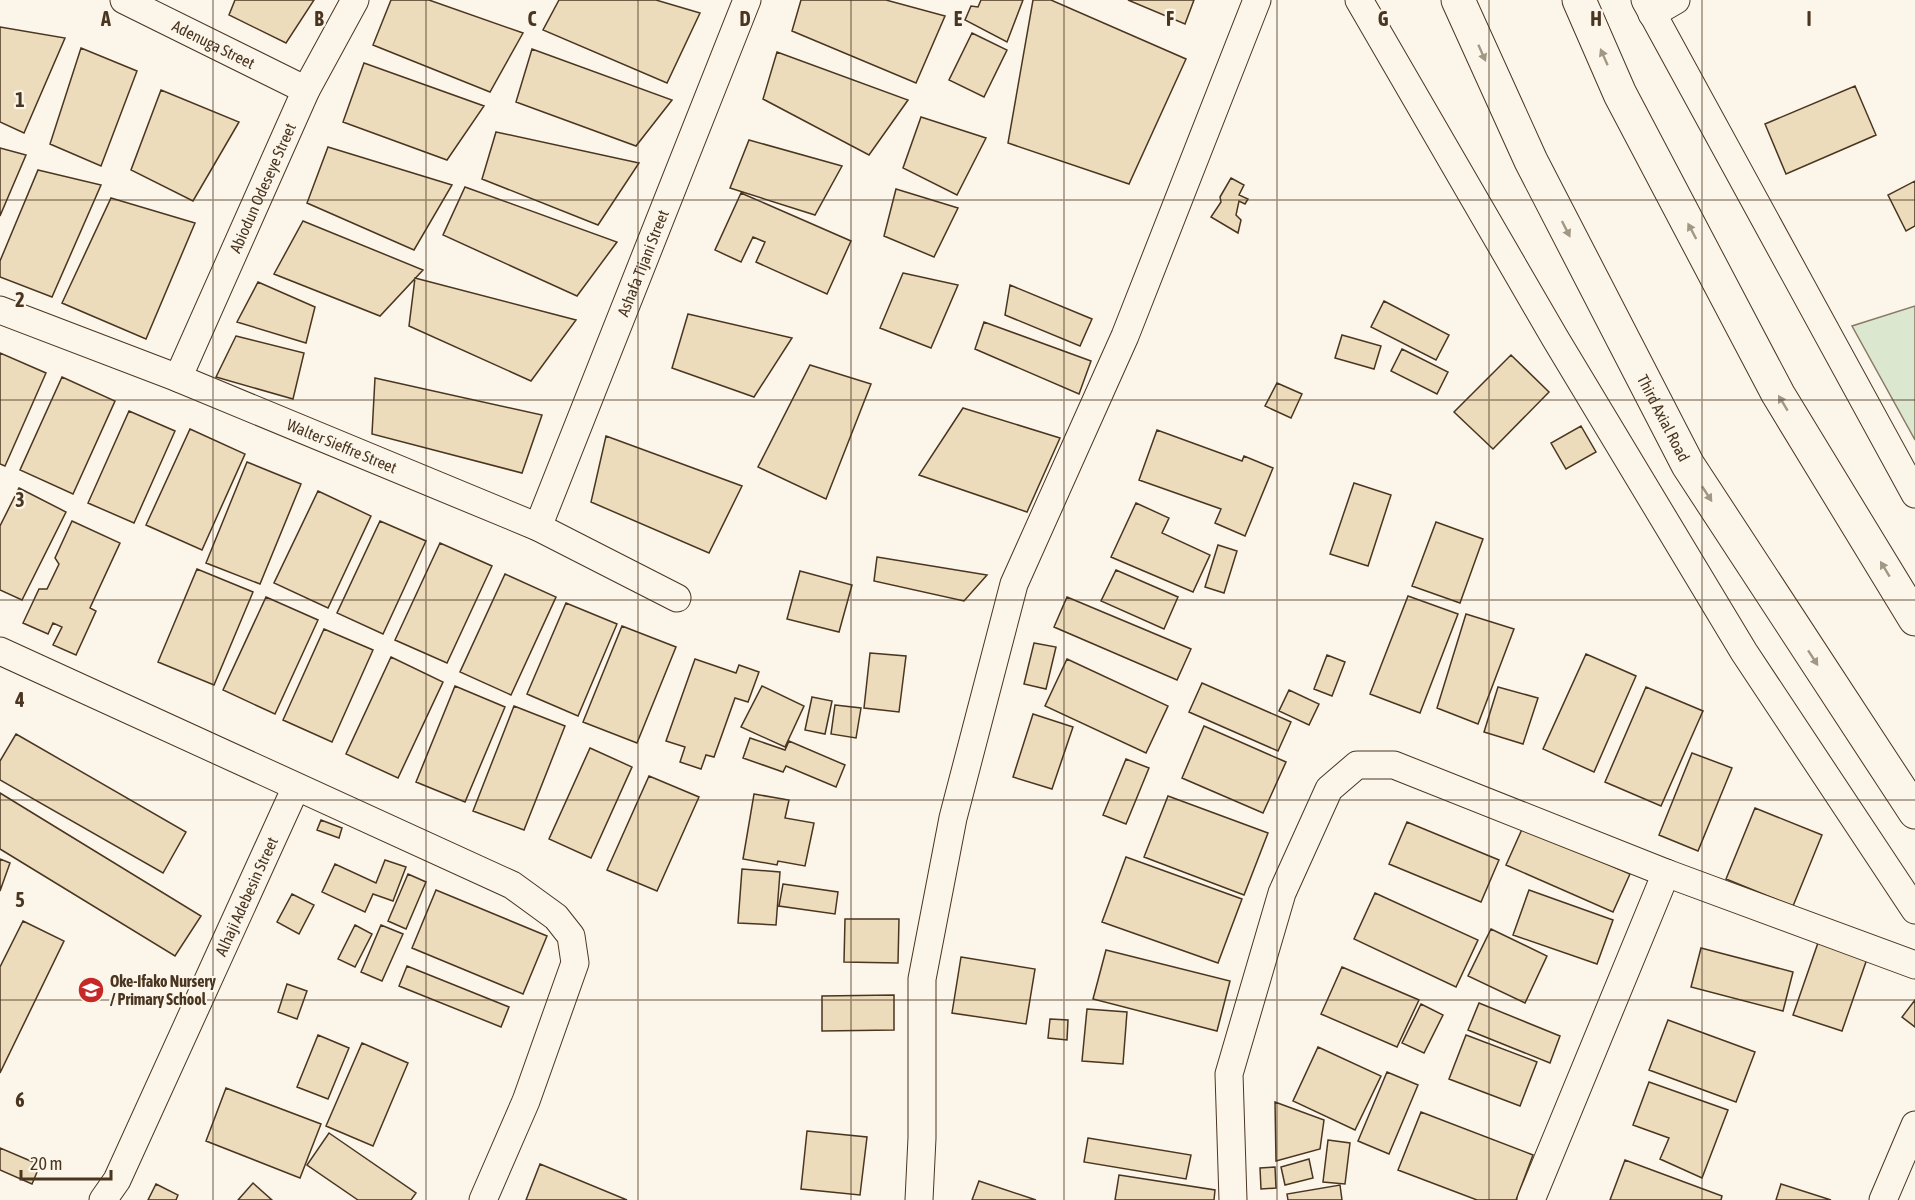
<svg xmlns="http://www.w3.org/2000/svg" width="1915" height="1200" viewBox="0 0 1915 1200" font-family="'Asap Condensed',sans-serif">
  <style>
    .grass { fill: #dce7d0; stroke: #887966; stroke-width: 1.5 }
    .building { fill: #ecdcbc; stroke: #4a3520; stroke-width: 1.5 }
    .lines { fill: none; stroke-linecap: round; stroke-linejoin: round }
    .minor-casing { stroke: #4a3520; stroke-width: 29 }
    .motorway-casing { stroke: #4a3520; stroke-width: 35 }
    .minor { stroke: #fbf6e9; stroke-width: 27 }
    .motorway { stroke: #fbf6e9; stroke-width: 33 }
    .oneway { fill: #a29684 }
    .grid { fill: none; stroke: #4a3520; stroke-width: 1.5; stroke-opacity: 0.55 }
    .labels { text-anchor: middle; stroke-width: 4.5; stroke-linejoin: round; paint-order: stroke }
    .street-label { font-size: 16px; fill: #4a3520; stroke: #fbf6e9 }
    .poi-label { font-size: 16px; font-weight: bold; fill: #4a3520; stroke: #fbf6e9; text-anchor: start }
    .grid-label { font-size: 20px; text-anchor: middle; font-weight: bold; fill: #4a3520; stroke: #fbf6e9; stroke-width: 4.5; stroke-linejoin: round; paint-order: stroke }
  </style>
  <rect width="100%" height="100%" fill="#fbf6e9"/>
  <path class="grass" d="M 1915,306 L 1915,440 L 1852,326 Z"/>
  <path class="building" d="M 235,0 L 314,0 L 286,43 L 229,15 Z
    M 391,0 L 429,0 L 523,33 L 490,92 L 373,45 Z
    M 559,0 L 656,0 L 700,13 L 667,83 L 543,30 Z
    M 801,0 L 886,0 L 945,16 L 916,83 L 792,31 Z
    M 981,0 L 1023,0 L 1007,42 L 965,20 L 971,6 L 978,7 Z
    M 1033,0 L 1051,0 L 1186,59 L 1129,184 L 1008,143 Z
    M 1128,0 L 1194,0 L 1185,24 Z
    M 0,27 L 65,38 L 24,133 L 0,122 Z
    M 972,33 L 1007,50 L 984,97 L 949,80 Z
    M 81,48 L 137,71 L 101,166 L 50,144 Z
    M 532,49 L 672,100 L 636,146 L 516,102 Z
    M 777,52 L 908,100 L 869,155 L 763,99 Z
    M 364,63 L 484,106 L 447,160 L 343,122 Z
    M 1855,86 L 1876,135 L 1786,174 L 1765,124 Z
    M 161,90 L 239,122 L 193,201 L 131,170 Z
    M 921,117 L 986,138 L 957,195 L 903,168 Z
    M 496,132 L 639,163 L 598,225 L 482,179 Z
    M 749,140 L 842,166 L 815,215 L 730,188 Z
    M 328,147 L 452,185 L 414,250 L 307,203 Z
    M 0,148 L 26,155 L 0,216 Z
    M 38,170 L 101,185 L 52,297 L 0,277 L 0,261 Z
    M 1231,178 L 1244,185 L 1239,195 L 1248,199 L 1245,204 L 1239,201 L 1236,215 L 1241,220 L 1238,233 L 1211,217 L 1221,202 L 1220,197 Z
    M 1915,181 L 1915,226 L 1906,231 L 1888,195 Z
    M 465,187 L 617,242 L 577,296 L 443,235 Z
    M 896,189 L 958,208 L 934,257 L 884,236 Z
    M 741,193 L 851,241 L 827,294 L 756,262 L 765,242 L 753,237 L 741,262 L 715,250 Z
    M 111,198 L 195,223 L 146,339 L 62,303 Z
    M 303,221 L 423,270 L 380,316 L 274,274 Z
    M 903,273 L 958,285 L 931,348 L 880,328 Z
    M 415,278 L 576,320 L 531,381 L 409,326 Z
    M 258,282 L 315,307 L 306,343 L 237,322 Z
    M 1010,285 L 1092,319 L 1080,346 L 1005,315 Z
    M 1384,301 L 1449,335 L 1436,360 L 1371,327 Z
    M 688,314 L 792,338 L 754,397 L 672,368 Z
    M 984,322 L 1091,361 L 1079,394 L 975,349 Z
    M 1342,335 L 1381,346 L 1374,369 L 1335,358 Z
    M 236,336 L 304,353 L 293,399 L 216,377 Z
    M 1402,349 L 1448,372 L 1437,394 L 1391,371 Z
    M 0,353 L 46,373 L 5,466 L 0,464 Z
    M 1511,355 L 1549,392 L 1493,449 L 1454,412 Z
    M 810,365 L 871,384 L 826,499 L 758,467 Z
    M 62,377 L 115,401 L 73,494 L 20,470 Z
    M 375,378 L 542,415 L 522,473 L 372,434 Z
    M 1277,383 L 1302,394 L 1291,418 L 1265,406 Z
    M 963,408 L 1060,438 L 1027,512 L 919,475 Z
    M 129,411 L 175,431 L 134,523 L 88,503 Z
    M 1581,426 L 1596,452 L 1566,469 L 1551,443 Z
    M 190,429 L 245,454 L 202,550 L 146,525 Z
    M 1157,430 L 1242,461 L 1244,456 L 1273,468 L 1245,536 L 1215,523 L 1221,509 L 1139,480 Z
    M 606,436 L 742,486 L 709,553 L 591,502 Z
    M 247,462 L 301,484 L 260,584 L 206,563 Z
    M 1354,483 L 1391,495 L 1368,566 L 1330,554 Z
    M 19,488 L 66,512 L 22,600 L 0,590 L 0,526 Z
    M 318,491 L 371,516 L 328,608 L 274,583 Z
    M 1136,503 L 1169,518 L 1162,533 L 1210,555 L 1193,592 L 1111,557 Z
    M 72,521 L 120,543 L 90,608 L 96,611 L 76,655 L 53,645 L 62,627 L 53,623 L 48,634 L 23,623 L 39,589 L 47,589 L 59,564 L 55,558 Z
    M 380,521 L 426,541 L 383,634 L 337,613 Z
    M 1436,522 L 1483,539 L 1460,603 L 1412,586 Z
    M 440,543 L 492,566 L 447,663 L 395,640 Z
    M 1218,545 L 1237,551 L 1224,593 L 1205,587 Z
    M 877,557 L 987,575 L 964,601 L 874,581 Z
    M 197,569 L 253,592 L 214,685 L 158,662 Z
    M 1116,570 L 1178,597 L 1164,629 L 1101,601 Z
    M 800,571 L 852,585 L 839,632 L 787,619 Z
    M 505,574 L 556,597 L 511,695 L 460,672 Z
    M 1408,596 L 1458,614 L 1420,713 L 1370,694 Z
    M 266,597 L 318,620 L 275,714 L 223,690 Z
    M 1067,597 L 1191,649 L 1177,680 L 1054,627 Z
    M 566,603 L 617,624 L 578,716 L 527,694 Z
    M 1466,614 L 1514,629 L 1478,724 L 1437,708 Z
    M 622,626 L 676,647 L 637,743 L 583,722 Z
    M 324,629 L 373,650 L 332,742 L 283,720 Z
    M 1034,643 L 1056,647 L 1046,689 L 1024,684 Z
    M 870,653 L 906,656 L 899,712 L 864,708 Z
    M 1586,654 L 1636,676 L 1594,772 L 1543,749 Z
    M 1327,655 L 1345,662 L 1332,696 L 1314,689 Z
    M 391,657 L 443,682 L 398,778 L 346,754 Z
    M 695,659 L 736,673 L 739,665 L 759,672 L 748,702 L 735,698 L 714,757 L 706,755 L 701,769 L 680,762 L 685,747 L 666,741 Z
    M 1067,659 L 1168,706 L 1146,753 L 1045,706 Z
    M 1202,683 L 1291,722 L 1278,751 L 1189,712 Z
    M 455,686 L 505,707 L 465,802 L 416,782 Z
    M 762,686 L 804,706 L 785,747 L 741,727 Z
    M 1498,687 L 1538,698 L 1523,744 L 1484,732 Z
    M 1646,687 L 1703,711 L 1661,806 L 1605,782 Z
    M 1289,690 L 1319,704 L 1309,725 L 1279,711 Z
    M 812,697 L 832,701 L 825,734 L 805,730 Z
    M 835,705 L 861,708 L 856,738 L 831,734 Z
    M 514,706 L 565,726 L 524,830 L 473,811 Z
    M 1033,714 L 1073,727 L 1052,789 L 1013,777 Z
    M 1204,726 L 1286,762 L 1263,813 L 1182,778 Z
    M 16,734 L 186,832 L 163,873 L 0,780 L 0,761 Z
    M 750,738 L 785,750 L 789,741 L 845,765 L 836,787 L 786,766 L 783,772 L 743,758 Z
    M 590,748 L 632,767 L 591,858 L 549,839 Z
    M 1692,753 L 1732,768 L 1698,851 L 1659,835 Z
    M 1126,759 L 1149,768 L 1126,824 L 1103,815 Z
    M 649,776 L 699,797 L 657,891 L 607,870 Z
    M 0,793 L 201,916 L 175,956 L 0,849 Z
    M 754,794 L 789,800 L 785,818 L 814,823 L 805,866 L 778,861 L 777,865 L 743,859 Z
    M 1168,796 L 1268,833 L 1244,895 L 1144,857 Z
    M 1755,808 L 1822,835 L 1793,906 L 1726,879 Z
    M 321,820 L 342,828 L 339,838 L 317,830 Z
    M 1407,822 L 1499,860 L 1481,902 L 1389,864 Z
    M 1523,827 L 1630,874 L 1613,912 L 1506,865 Z
    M 1126,857 L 1242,899 L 1218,963 L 1102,922 Z
    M 0,859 L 10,863 L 0,891 Z
    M 385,860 L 406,867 L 393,901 L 373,894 L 365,912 L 322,892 L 335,864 L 376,883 Z
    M 742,869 L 780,872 L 776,925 L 738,923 Z
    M 408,874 L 426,882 L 406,929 L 388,921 Z
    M 783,884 L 838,892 L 835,914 L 779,906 Z
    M 436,890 L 547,936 L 523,994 L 412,948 Z
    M 1529,890 L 1613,920 L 1597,964 L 1513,935 Z
    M 1375,893 L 1478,940 L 1456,987 L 1354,939 Z
    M 292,894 L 314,905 L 299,934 L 277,922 Z
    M 845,919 L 899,919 L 898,963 L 844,962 Z
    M 23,921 L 64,941 L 0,1073 L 0,967 Z
    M 355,925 L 372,934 L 355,967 L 338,959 Z
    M 381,925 L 403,934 L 382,981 L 361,972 Z
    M 1491,929 L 1547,956 L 1525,1003 L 1468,976 Z
    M 1819,940 L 1868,956 L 1842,1031 L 1793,1015 Z
    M 1701,948 L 1793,972 L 1783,1011 L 1691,987 Z
    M 1106,950 L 1230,981 L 1217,1031 L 1093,999 Z
    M 961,957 L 1035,969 L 1026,1024 L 952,1013 Z
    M 407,966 L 509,1007 L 501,1027 L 399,986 Z
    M 1342,967 L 1419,1000 L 1397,1047 L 1321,1014 Z
    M 287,984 L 307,991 L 297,1019 L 278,1012 Z
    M 894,995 L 894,1030 L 822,1031 L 822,996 Z
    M 1915,1000 L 1915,1027 L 1902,1017 Z
    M 1479,1003 L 1560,1036 L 1550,1063 L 1468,1030 Z
    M 1421,1004 L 1443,1015 L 1424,1053 L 1402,1043 Z
    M 1087,1009 L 1127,1012 L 1123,1064 L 1082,1061 Z
    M 1050,1019 L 1068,1020 L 1067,1040 L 1048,1038 Z
    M 1668,1020 L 1755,1052 L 1736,1102 L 1649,1070 Z
    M 318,1035 L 349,1048 L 328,1099 L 297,1087 Z
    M 1466,1035 L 1537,1062 L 1520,1106 L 1449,1079 Z
    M 362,1043 L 408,1063 L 373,1146 L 326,1126 Z
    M 1318,1047 L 1381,1076 L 1355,1130 L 1293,1101 Z
    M 1387,1072 L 1418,1085 L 1389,1154 L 1358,1141 Z
    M 1649,1082 L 1728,1110 L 1702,1178 L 1660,1159 L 1669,1138 L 1633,1125 Z
    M 226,1088 L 321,1124 L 300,1178 L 206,1141 Z
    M 1275,1102 L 1324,1120 L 1320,1149 L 1276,1161 Z
    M 1421,1112 L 1533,1155 L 1516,1200 L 1477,1200 L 1398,1170 Z
    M 807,1131 L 867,1137 L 860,1195 L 801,1189 Z
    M 329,1133 L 416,1193 L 411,1200 L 358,1200 L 307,1165 Z
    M 1088,1138 L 1191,1155 L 1186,1179 L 1084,1162 Z
    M 1328,1140 L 1350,1143 L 1345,1184 L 1323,1182 Z
    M 0,1148 L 40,1165 L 32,1184 L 0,1170 Z
    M 1309,1159 L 1313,1178 L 1285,1185 L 1281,1167 Z
    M 1625,1160 L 1722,1196 L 1721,1200 L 1610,1200 Z
    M 540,1164 L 627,1200 L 526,1200 Z
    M 1275,1167 L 1276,1188 L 1261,1189 L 1260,1168 Z
    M 1119,1175 L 1215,1190 L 1214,1200 L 1115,1200 Z
    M 979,1181 L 1036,1200 L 972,1200 Z
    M 253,1183 L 272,1200 L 238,1200 Z
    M 156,1184 L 178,1195 L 176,1200 L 148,1200 Z
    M 1781,1184 L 1831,1200 L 1776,1200 Z
    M 1340,1185 L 1342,1200 L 1288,1200 L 1287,1194 Z"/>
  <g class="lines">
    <defs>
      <g id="minor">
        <path id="s1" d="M 124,0 L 306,90"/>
        <path d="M 1359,0 L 1555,338 L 1744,652 L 1915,910"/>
        <path d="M 1645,0 L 1915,494"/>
        <path d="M 1652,14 L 1676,0"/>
        <path id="s2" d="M 0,310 L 178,378 L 538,527 L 677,598"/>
        <path id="s3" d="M 178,378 L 306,90 L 355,0"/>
        <path id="s4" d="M 538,527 L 747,0"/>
        <path d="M 0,651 L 512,885 L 556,917 L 571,936 L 575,963 L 526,1101 L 483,1200"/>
        <path id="s5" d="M 103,1200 L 117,1180 L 296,787"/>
        <path d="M 919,1200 L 922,1138 L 922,979 L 953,818 L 1014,584 L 1125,336 L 1257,0"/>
        <path d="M 1233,1200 L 1229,1074 L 1282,893 L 1329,789 L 1357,765 L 1394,765 L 1666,873 L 1915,965"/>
        <path d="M 1531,1200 L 1666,873"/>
        <path d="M 1883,1200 L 1915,1125"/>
      </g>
      <g id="motorway">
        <path id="s6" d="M 1458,0 L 1531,161 L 1688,465 L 1915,812"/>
        <path d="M 1579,0 L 1620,94 L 1778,394 L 1915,619"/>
      </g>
    </defs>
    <use href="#minor" class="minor-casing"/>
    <use href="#motorway" class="motorway-casing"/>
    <use href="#minor" class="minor"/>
    <use href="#motorway" class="motorway"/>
  </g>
  <defs><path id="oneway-solid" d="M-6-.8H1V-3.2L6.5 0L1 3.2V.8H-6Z" transform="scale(1.5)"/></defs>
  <g class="oneway">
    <use href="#oneway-solid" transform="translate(1482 53) rotate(66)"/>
    <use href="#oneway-solid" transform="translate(1604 57) rotate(-114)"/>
    <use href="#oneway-solid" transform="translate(1566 229) rotate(63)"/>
    <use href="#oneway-solid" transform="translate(1692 231) rotate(-118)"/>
    <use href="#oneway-solid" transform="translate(1783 403) rotate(-121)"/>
    <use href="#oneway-solid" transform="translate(1707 494) rotate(57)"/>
    <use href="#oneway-solid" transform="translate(1885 569) rotate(-121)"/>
    <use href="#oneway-solid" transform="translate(1813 658) rotate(57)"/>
  </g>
  <path class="grid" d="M 213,0 L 213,1200M 426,0 L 426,1200M 638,0 L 638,1200M 851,0 L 851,1200M 1064,0 L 1064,1200M 1277,0 L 1277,1200M 1489,0 L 1489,1200M 1702,0 L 1702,1200M 0,200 L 1915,200M 0,400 L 1915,400M 0,600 L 1915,600M 0,800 L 1915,800M 0,1000 L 1915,1000"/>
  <defs>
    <symbol id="school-disc" viewBox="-11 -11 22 22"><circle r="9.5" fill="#c62828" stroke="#fbf6e9"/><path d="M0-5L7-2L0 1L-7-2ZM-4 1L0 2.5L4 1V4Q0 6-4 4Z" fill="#fff"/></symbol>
  </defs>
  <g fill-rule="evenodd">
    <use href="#school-disc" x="76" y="975" width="30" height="30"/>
  </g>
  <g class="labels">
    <g class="street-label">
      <text dy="6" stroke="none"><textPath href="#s1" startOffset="100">Adenuga Street</textPath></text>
      <text dy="6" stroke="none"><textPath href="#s3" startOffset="208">Abiodun Odeseye Street</textPath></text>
      <text dy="6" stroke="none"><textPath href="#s4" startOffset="284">Ashafa Tijani Street</textPath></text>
      <text dy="6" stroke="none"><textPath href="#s6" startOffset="466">Third Axial Road</textPath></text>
      <text dy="6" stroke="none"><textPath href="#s2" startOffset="368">Walter Sieffre Street</textPath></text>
      <text dy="6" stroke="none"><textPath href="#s5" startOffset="336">Alhaji Adebesin Street</textPath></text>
    </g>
    <g class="poi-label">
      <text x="110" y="987">Oke-Ifako Nursery<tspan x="110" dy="18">/ Primary School</tspan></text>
    </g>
  </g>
  <g class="grid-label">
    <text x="106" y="26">A</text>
    <text x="319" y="26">B</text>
    <text x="532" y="26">C</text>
    <text x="745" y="26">D</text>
    <text x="958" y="26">E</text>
    <text x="1170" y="26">F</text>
    <text x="1383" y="26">G</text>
    <text x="1596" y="26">H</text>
    <text x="1809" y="26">I</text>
    <text x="20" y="107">1</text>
    <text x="20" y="307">2</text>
    <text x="20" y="507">3</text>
    <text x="20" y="707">4</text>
    <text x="20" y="907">5</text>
    <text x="20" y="1107">6</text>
  </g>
  <path d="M21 1170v9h90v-9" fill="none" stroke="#4a3520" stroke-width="3"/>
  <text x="30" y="1170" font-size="18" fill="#4a3520" stroke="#fbf6e9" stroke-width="4.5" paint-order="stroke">20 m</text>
</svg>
